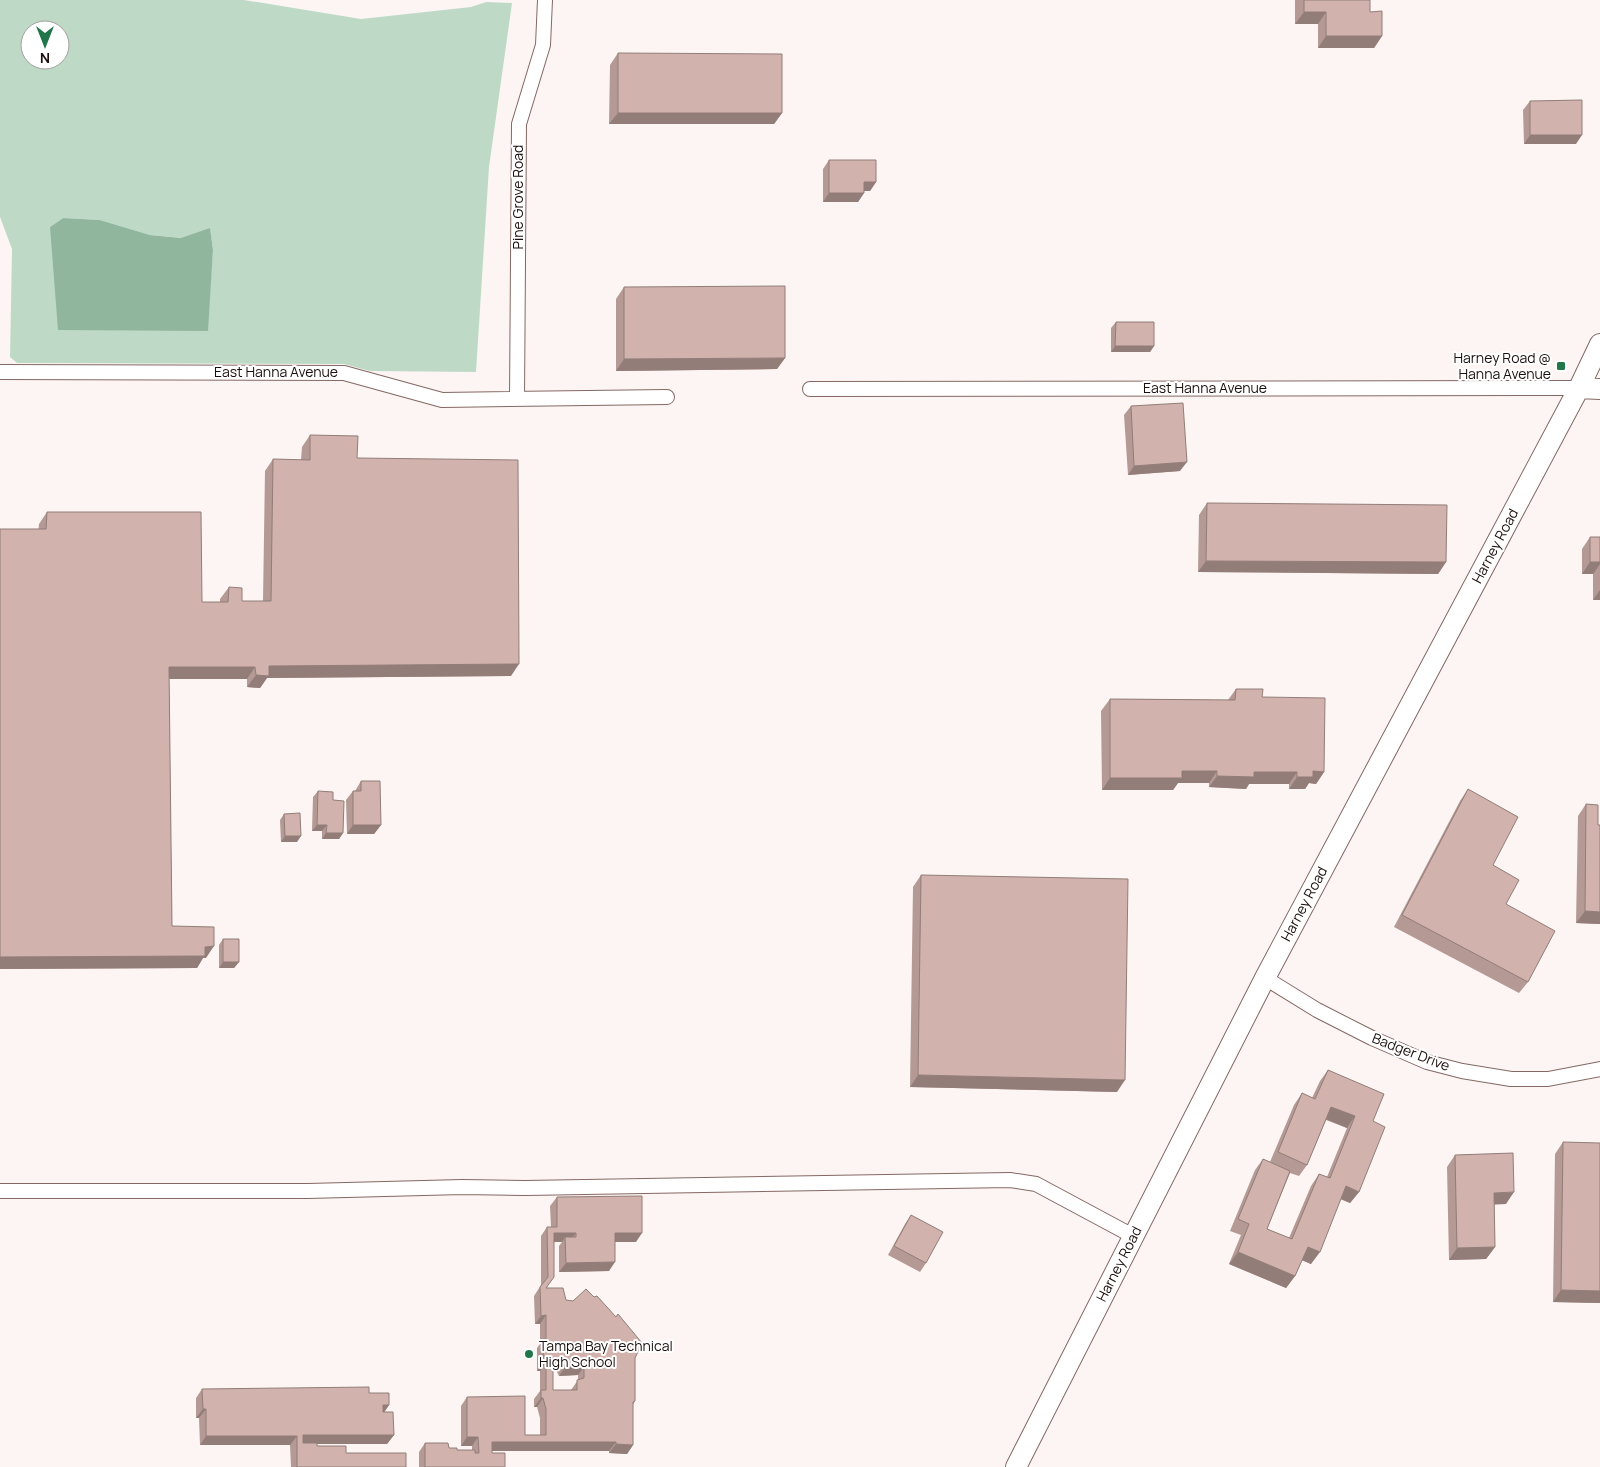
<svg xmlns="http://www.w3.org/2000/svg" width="1600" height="1467" viewBox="0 0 1600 1467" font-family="Manrope,sans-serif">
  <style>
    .green { fill: #bedac7; fill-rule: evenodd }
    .water { fill: #91b69e }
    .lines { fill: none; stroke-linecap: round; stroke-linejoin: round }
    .street-casing { stroke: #846863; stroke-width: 16 }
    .secondary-casing { stroke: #846863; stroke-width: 22 }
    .street { stroke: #fff; stroke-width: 14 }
    .secondary { stroke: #fff; stroke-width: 20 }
    .wall { fill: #b49994; fill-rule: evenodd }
    .shaded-wall { fill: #927d78 }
    .building { fill: #d1b2ac; stroke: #927d78; fill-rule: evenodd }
    .poi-dot { fill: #207649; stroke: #fff; stroke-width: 2 }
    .labels { text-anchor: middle; stroke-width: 4; stroke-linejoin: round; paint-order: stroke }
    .street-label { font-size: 14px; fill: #1a0f0d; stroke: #fff }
    .poi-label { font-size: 14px; fill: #1a0f0d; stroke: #fff; text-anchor: end }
  </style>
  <rect width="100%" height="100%" fill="#fcf5f4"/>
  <path class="green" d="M 0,0 L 244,0 L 361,19 L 471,7 L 486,2 L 512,3 L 489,167 L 476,372 L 370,371 L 344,364 L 17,363 L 10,357 L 12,249 L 0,217 ZM 30,30 L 60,30 L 60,60 L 30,60 ZM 63,218 L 100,220 L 150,235 L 182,238 L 210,229 L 213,250 L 207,331 L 50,227 Z"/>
  <path class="water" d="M 63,218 L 100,220 L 150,235 L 181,238 L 210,228 L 213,250 L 208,331 L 58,330 L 50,227 Z"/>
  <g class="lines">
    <defs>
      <path id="street" d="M 0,372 L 344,373 L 442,400 L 667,397
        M 810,389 L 1579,388
        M 517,399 L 519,124 L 543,45 L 545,0
        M 1265,978 L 1317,1010 L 1372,1038 L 1427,1062 L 1462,1071 L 1511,1079 L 1548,1079 L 1600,1069
        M 0,1191 L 308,1191 L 462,1187 L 525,1188 L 1010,1180 L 1036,1184 L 1133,1236"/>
      <path id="secondary" d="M 1579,388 L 1600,389
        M 1016,1467 L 1265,978 L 1579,388 L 1600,344"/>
    </defs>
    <use href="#street" class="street-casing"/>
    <use href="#secondary" class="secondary-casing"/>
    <use href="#street" class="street"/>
    <use href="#secondary" class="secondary"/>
  </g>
  <path class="wall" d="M 1295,0 L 1370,0 L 1370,12 L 1382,36 L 1374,48 L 1318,48 L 1318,24 L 1295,24 Z
    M 618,53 L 782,113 L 774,124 L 609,124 L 610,65 Z
    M 1530,101 L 1576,144 L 1524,144 L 1523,110 Z
    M 829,160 L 876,182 L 870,191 L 864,191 L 864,193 L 858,202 L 823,202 L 823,169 Z
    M 624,287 L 785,358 L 777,369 L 616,371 L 616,299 Z
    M 1116,322 L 1154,346 L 1150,352 L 1111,352 L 1111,328 Z
    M 1131,406 L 1180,471 L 1128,475 L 1124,415 Z
    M 310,435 L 357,458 L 511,676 L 267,678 L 260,688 L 247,687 L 247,679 L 169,679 L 172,926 L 206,958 L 203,958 L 197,968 L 0,969 L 39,524 L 47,512 L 202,602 L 220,602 L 220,599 L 229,587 L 242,601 L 263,601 L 265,471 L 273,459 L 301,460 L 302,447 Z
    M 1207,503 L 1446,562 L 1438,574 L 1198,572 L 1199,515 Z
    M 1590,537 L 1600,537 L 1600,600 L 1593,600 L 1593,574 L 1582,574 L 1582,549 Z
    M 1236,689 L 1262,697 L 1324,772 L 1316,784 L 1309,783 L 1305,789 L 1289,789 L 1289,784 L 1249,784 L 1246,789 L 1209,787 L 1209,783 L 1178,783 L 1173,790 L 1102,790 L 1101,711 L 1110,699 L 1228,700 Z
    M 361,781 L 381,825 L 374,834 L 347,834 L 346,800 L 353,791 L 355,791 Z
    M 1468,789 L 1493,865 L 1506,904 L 1528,982 L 1519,993 L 1394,927 L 1460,801 Z
    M 318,791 L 333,800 L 343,833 L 339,839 L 322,839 L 322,831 L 312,831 L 313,797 Z
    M 1586,804 L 1598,825 L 1600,924 L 1576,923 L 1578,816 Z
    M 284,814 L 297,842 L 281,842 L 280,820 Z
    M 921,875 L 1117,1092 L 910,1087 L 913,887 Z
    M 223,939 L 239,962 L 234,968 L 219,968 L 219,945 Z
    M 1328,1070 L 1373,1121 L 1359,1192 L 1350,1203 L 1341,1199 L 1311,1264 L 1302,1260 L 1295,1276 L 1286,1288 L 1229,1264 L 1241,1235 L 1230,1231 L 1255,1170 L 1263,1159 L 1270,1162 L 1294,1105 L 1302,1093 L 1312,1098 L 1320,1081 ZM 1326,1120 L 1347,1128 L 1327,1177 L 1319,1174 L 1311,1186 L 1289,1238 L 1267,1229 L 1290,1173 L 1299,1176 L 1307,1165 Z
    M 1563,1142 L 1600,1303 L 1553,1302 L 1555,1154 Z
    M 1455,1155 L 1506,1204 L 1494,1204 L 1495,1247 L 1486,1259 L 1449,1260 L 1447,1167 Z
    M 557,1197 L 636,1242 L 615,1242 L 609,1271 L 559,1272 L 559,1246 L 562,1242 L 554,1242 L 547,1288 L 566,1300 L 635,1358 L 635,1401 L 633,1405 L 633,1445 L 627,1454 L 609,1453 L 609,1451 L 492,1451 L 492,1453 L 505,1467 L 419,1467 L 419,1452 L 425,1443 L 457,1450 L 472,1450 L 472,1446 L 461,1446 L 461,1406 L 467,1397 L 525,1435 L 540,1435 L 540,1418 L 537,1407 L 534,1407 L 534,1399 L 540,1391 L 540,1371 L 537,1371 L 537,1348 L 540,1344 L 540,1324 L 535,1324 L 534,1296 L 541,1285 L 541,1236 L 547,1227 L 551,1227 L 550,1206 ZM 553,1372 L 557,1372 L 559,1376 L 578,1375 L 578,1380 L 571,1390 L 553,1390 Z
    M 911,1215 L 926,1263 L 920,1272 L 888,1255 L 905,1224 Z
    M 202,1389 L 369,1393 L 389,1405 L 384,1412 L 394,1435 L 387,1444 L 317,1444 L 317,1446 L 406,1467 L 291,1467 L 290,1445 L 200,1445 L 199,1418 L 196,1418 L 196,1398 Z"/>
  <path class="shaded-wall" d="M 1304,12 L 1326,12 L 1318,24 L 1295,24 Z
    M 1326,36 L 1382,36 L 1374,48 L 1318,48 Z
    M 618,113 L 782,113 L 774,124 L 609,124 Z
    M 1530,135 L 1582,135 L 1576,144 L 1524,144 Z
    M 864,182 L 876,182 L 870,191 L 858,191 Z
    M 829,193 L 864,193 L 858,202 L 823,202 Z
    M 1115,346 L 1154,346 L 1150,352 L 1111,352 Z
    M 785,358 L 777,369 L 616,371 L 624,359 Z
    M 1187,462 L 1180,471 L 1128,475 L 1134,466 Z
    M 1206,561 L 1446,562 L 1438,574 L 1198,572 Z
    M 1590,562 L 1600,562 L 1600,564 L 1593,574 L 1582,574 Z
    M 1600,590 L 1600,600 L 1593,600 Z
    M 519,664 L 511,676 L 267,678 L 260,688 L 247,687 L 256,675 L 269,666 Z
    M 169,667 L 255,667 L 247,679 L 161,679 Z
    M 1182,771 L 1217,771 L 1209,783 L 1178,783 L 1173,790 L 1102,790 L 1110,778 Z
    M 1313,771 L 1324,772 L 1316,784 L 1309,783 L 1305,789 L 1289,789 L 1297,777 Z
    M 1254,772 L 1297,772 L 1289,784 L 1249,784 L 1246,789 L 1209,787 L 1217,776 Z
    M 317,825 L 327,825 L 322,831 L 312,831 Z
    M 353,825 L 381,825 L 374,834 L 347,834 Z
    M 326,833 L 343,833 L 339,839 L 322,839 Z
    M 285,836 L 301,836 L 297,842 L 281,842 Z
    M 1585,911 L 1600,912 L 1600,924 L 1576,923 Z
    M 214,946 L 206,958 L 203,958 L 197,968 L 0,969 L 0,957 Z
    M 223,962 L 239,962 L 234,968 L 219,968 Z
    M 918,1075 L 1125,1080 L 1117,1092 L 910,1087 Z
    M 1331,1107 L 1355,1116 L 1347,1128 L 1323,1118 Z
    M 1346,1186 L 1359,1192 L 1350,1203 L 1338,1198 Z
    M 1514,1192 L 1506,1204 L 1486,1205 L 1494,1193 Z
    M 554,1233 L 576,1233 L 569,1242 L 565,1237 L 562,1242 L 548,1242 Z
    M 615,1233 L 642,1233 L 636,1242 L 609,1242 Z
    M 1308,1247 L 1320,1252 L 1311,1264 L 1299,1259 Z
    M 1495,1247 L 1486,1259 L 1449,1260 L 1457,1248 Z
    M 1238,1252 L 1295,1276 L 1286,1288 L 1229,1264 Z
    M 615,1262 L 609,1271 L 559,1272 L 566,1263 Z
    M 1561,1290 L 1600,1291 L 1600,1303 L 1553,1302 Z
    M 546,1315 L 540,1324 L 535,1324 L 541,1316 Z
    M 544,1362 L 546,1362 L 540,1371 L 537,1371 Z
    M 553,1362 L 563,1363 L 557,1372 L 547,1371 Z
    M 565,1367 L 584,1367 L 578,1375 L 559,1376 Z
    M 541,1398 L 543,1398 L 537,1407 L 534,1407 Z
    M 383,1405 L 389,1405 L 383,1414 Z
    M 203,1409 L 206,1409 L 199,1418 L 196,1418 Z
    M 303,1435 L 394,1435 L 387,1444 L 297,1444 Z
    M 206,1436 L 297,1436 L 290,1445 L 200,1445 Z
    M 467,1437 L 478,1437 L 472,1446 L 461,1446 Z
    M 492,1442 L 616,1442 L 609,1451 L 486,1451 Z
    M 616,1444 L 633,1445 L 627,1454 L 609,1453 Z"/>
  <path class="building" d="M 1304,0 L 1370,0 L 1370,12 L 1382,11 L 1382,36 L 1326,36 L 1326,12 L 1304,12 Z
    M 618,53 L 782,54 L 782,113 L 618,113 Z
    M 1582,100 L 1582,135 L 1530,135 L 1530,101 Z
    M 829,160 L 876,160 L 876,182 L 864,182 L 864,193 L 829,193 Z
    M 785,286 L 785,358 L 624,359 L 624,287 Z
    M 1116,322 L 1154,322 L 1154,346 L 1115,346 Z
    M 1183,403 L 1187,462 L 1134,466 L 1131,406 Z
    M 310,435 L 358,436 L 357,458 L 518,460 L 519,664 L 269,666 L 269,676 L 256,675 L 255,667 L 169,667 L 172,926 L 214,927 L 214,946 L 205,947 L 205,956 L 0,957 L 0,529 L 46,529 L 47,512 L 201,512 L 202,602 L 228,602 L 229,587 L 242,588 L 242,601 L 271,601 L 273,459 L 310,460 Z
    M 1207,503 L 1447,505 L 1446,562 L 1206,561 Z
    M 1590,537 L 1600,537 L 1600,562 L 1590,562 Z
    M 1236,689 L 1263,689 L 1262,697 L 1325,698 L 1324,772 L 1313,771 L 1313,777 L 1297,777 L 1297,772 L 1254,772 L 1254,777 L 1217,776 L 1217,771 L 1182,771 L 1182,778 L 1110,778 L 1110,699 L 1235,700 Z
    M 361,781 L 380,781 L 381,825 L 353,825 L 353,791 L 361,791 Z
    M 1468,789 L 1518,817 L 1493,865 L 1519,880 L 1506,904 L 1555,931 L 1528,982 L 1402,915 Z
    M 318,791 L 333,792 L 333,800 L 344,801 L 343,833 L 326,833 L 327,825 L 317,825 Z
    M 1586,804 L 1598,805 L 1598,825 L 1600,825 L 1600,912 L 1585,911 Z
    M 300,813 L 301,836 L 285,836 L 284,814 Z
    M 921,875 L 1128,879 L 1125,1080 L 918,1075 Z
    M 223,939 L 239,939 L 239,962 L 223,962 Z
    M 1328,1070 L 1384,1094 L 1373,1121 L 1385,1127 L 1359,1192 L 1346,1186 L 1320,1252 L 1308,1247 L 1295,1276 L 1238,1252 L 1249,1224 L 1238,1219 L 1263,1159 L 1290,1171 L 1267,1229 L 1292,1239 L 1319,1174 L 1330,1178 L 1355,1116 L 1331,1107 L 1307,1165 L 1278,1152 L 1302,1093 L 1315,1099 Z
    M 1563,1142 L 1600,1143 L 1600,1291 L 1561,1290 Z
    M 1513,1153 L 1514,1192 L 1494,1193 L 1495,1247 L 1457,1248 L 1455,1155 Z
    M 642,1196 L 642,1233 L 615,1233 L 615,1262 L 566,1263 L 565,1237 L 576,1237 L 576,1233 L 554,1233 L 554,1277 L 546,1288 L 563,1288 L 566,1300 L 573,1301 L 586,1289 L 594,1297 L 597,1296 L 616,1317 L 618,1314 L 642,1343 L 635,1358 L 635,1401 L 633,1402 L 633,1445 L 616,1444 L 616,1442 L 492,1442 L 492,1453 L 505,1453 L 505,1467 L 425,1467 L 425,1443 L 448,1443 L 449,1448 L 457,1448 L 457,1450 L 475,1450 L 475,1453 L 479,1453 L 478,1437 L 467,1437 L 467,1397 L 525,1396 L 525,1435 L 546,1435 L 546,1409 L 543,1398 L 541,1398 L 541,1390 L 546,1390 L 546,1362 L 544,1362 L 543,1339 L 546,1339 L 546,1315 L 541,1316 L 540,1287 L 548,1277 L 547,1227 L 557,1227 L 557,1197 ZM 553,1362 L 563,1363 L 565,1367 L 584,1367 L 584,1378 L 577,1380 L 577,1390 L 553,1390 Z
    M 911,1215 L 943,1232 L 926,1263 L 894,1246 Z
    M 369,1387 L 369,1393 L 389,1393 L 389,1405 L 383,1405 L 383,1412 L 393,1412 L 394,1435 L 303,1435 L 303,1443 L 317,1443 L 317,1446 L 346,1446 L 346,1453 L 406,1453 L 406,1467 L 297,1467 L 297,1436 L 206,1436 L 206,1409 L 203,1409 L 202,1389 Z"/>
  <g class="poi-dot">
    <rect x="1556" y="361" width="10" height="10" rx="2.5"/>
    <circle cx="529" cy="1354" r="5"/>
  </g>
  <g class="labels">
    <g class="street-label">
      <text transform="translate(518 197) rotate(-90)" y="5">Pine Grove Road</text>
      <text x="276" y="377">East Hanna Avenue</text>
      <text x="1205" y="393">East Hanna Avenue</text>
      <text transform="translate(1495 546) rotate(-62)" y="5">Harney Road</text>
      <text transform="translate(1304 904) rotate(-62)" y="5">Harney Road</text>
      <text transform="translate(1411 1052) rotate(21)" y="5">Badger Drive</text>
      <text transform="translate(1119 1264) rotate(-63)" y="5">Harney Road</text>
    </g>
    <g class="poi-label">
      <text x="1551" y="363">Harney Road @<tspan x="1551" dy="16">Hanna Avenue</tspan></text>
      <text x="539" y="1351" text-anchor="start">Tampa Bay Technical<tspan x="539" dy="16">High School</tspan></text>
    </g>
  </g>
  <g transform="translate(45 45) rotate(180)"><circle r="24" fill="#ffffff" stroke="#a39f9e"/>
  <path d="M0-4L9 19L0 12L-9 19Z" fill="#207649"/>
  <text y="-8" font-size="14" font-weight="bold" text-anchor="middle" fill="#1a0f0d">N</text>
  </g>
</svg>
